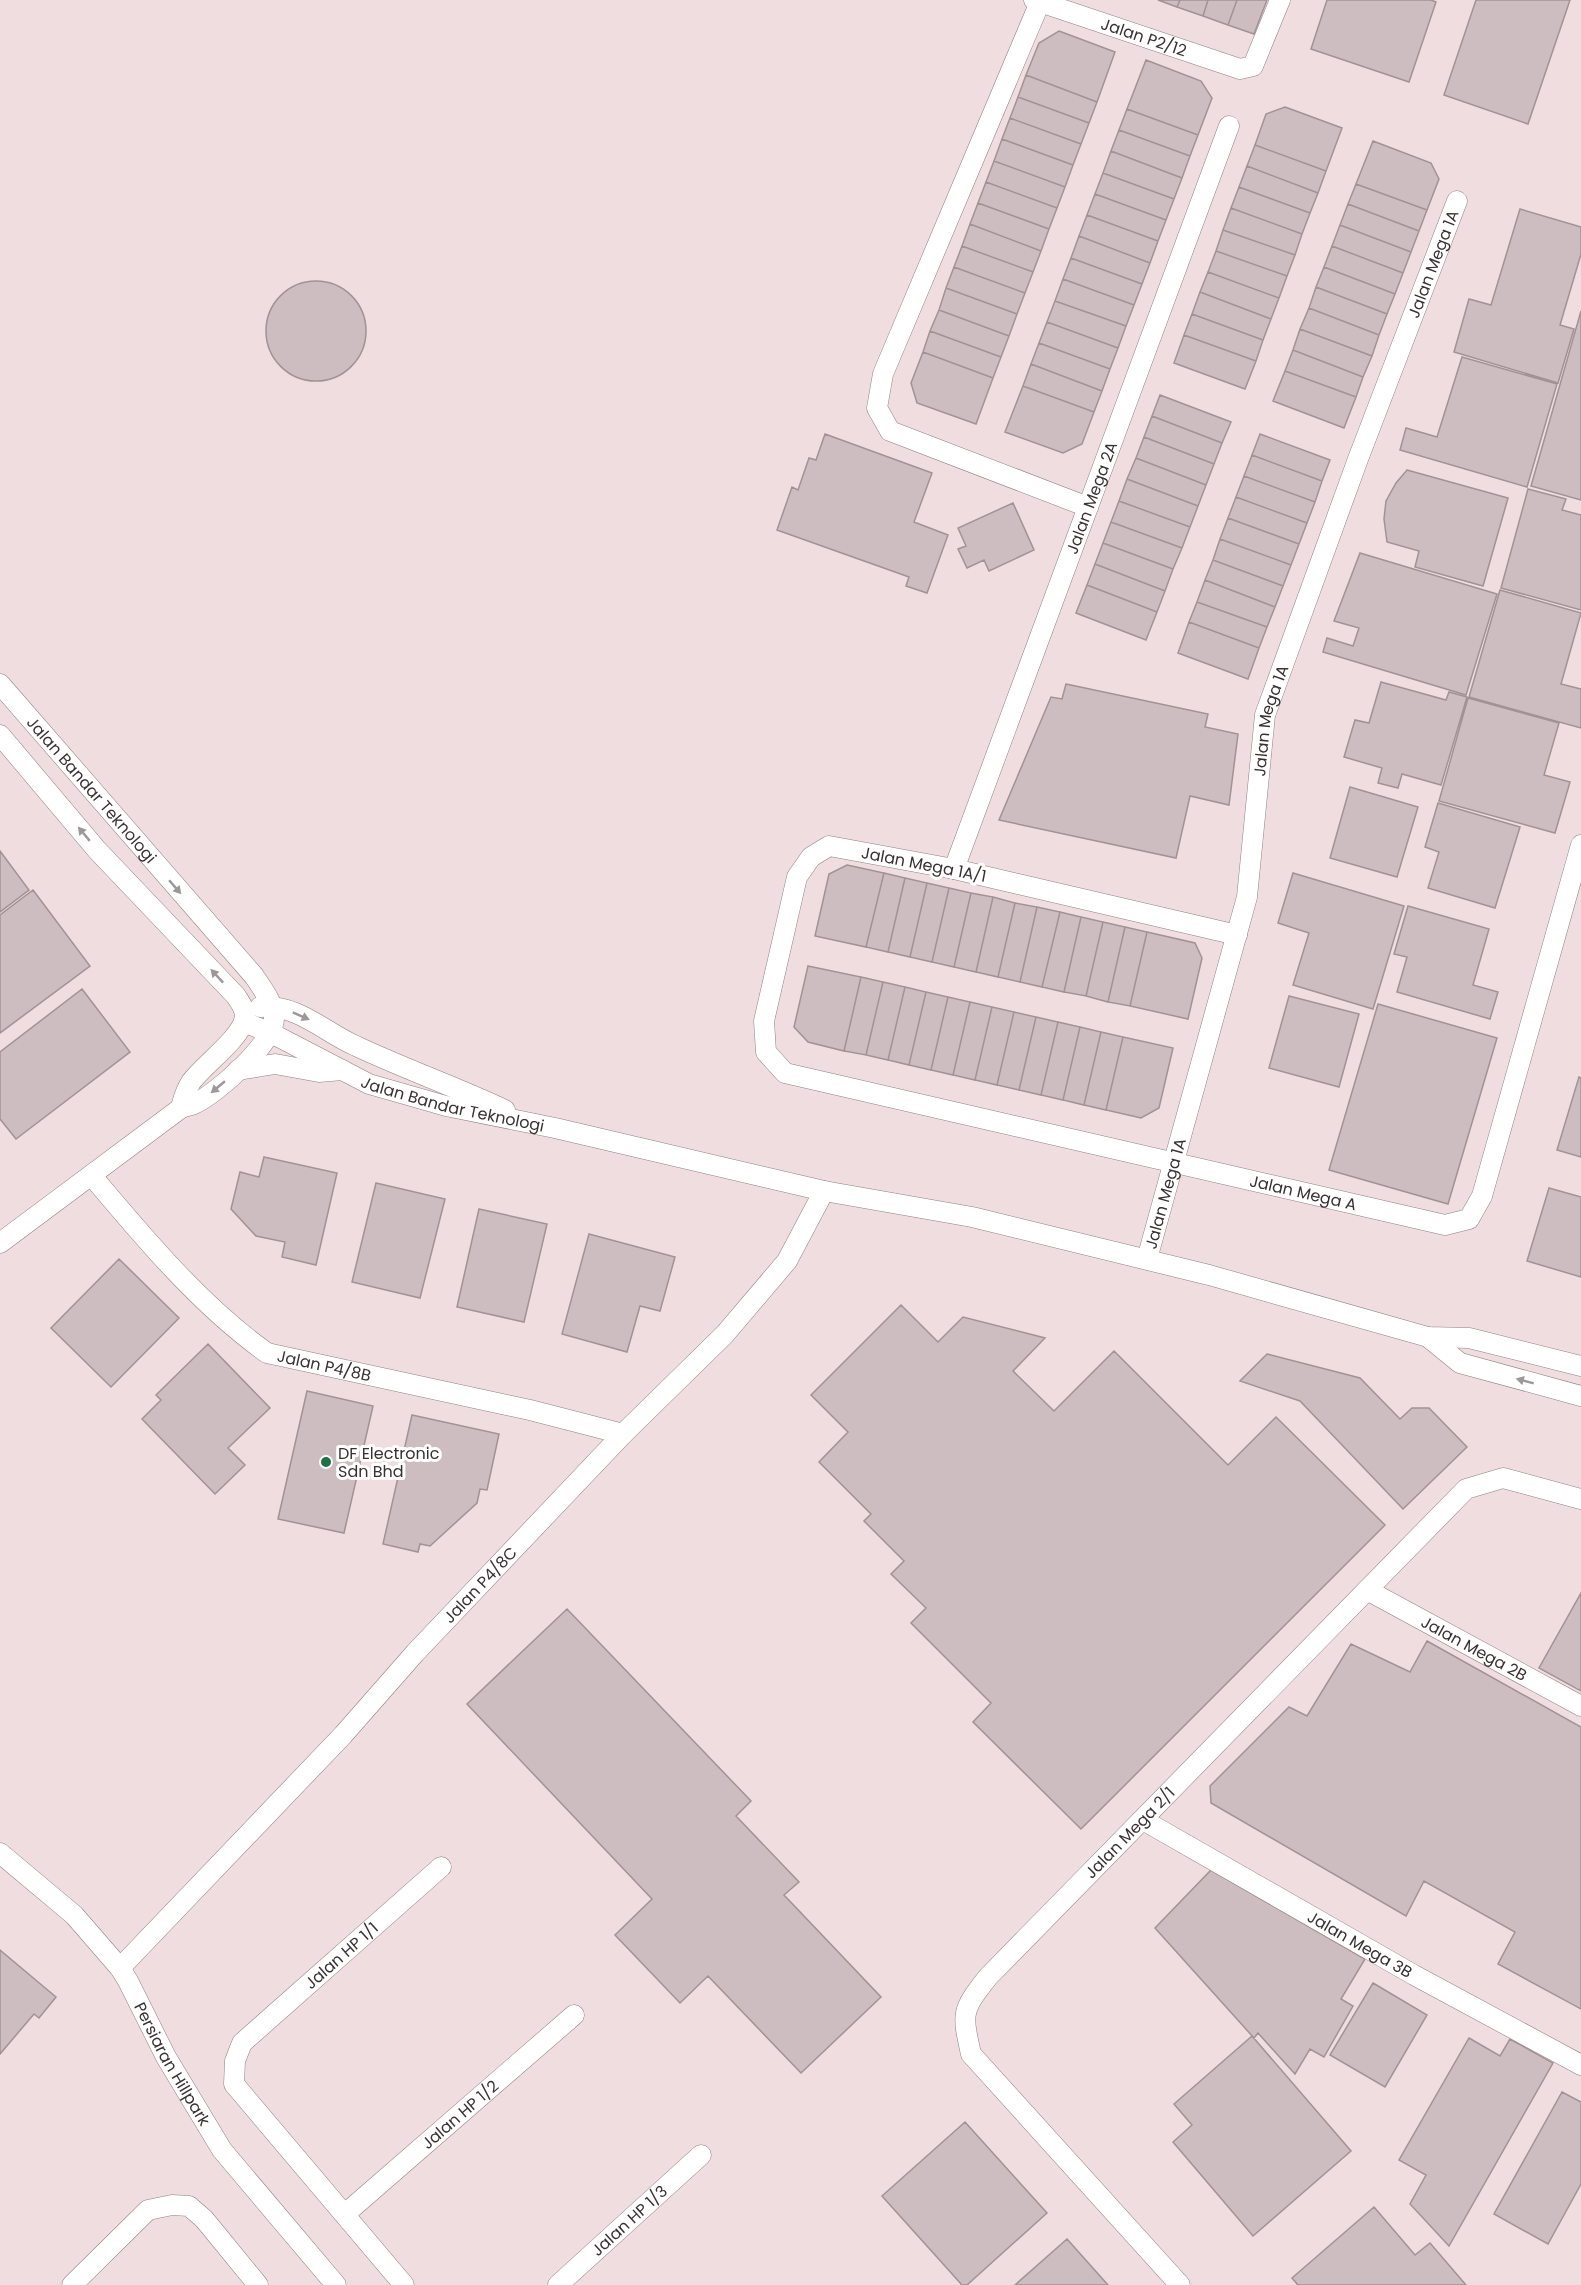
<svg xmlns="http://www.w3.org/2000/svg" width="1581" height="2285" viewBox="0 0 1581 2285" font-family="Poppins,sans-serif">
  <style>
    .building { fill: #cebdc0; stroke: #a29294; stroke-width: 1.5 }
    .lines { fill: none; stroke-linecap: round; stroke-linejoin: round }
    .minor-casing { stroke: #908183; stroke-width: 21 }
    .minor { stroke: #fff; stroke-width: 20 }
    .oneway { fill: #9c9898 }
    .poi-dot { fill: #1a7246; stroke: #fff; stroke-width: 2 }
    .labels { text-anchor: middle; stroke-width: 6; stroke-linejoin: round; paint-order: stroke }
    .street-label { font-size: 16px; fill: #383132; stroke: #fff }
    .poi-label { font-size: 16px; fill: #383132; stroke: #fff; text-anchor: start }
  </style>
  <rect width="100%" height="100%" fill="#efdde0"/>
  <path class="building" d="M 1158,0 L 1180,0 L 1177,7 Z
    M 1180,0 L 1208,0 L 1203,16 L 1177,7 Z
    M 1208,0 L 1237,0 L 1228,25 L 1203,16 Z
    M 1237,0 L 1267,0 L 1254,34 L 1228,25 Z
    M 1327,0 L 1431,0 L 1436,2 L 1409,82 L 1311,49 Z
    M 1476,0 L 1570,0 L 1528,124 L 1444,95 Z
    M 1059,31 L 1115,52 L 1097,102 L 1026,75 L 1039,43 Z
    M 1146,60 L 1201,81 L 1212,98 L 1198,135 L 1127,109 Z
    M 1026,75 L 1097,102 L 1089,123 L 1018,97 Z
    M 1018,97 L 1089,123 L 1081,144 L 1010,118 Z
    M 1285,107 L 1342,128 L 1326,171 L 1255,145 L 1266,114 Z
    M 1127,109 L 1198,135 L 1190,156 L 1119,130 Z
    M 1010,118 L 1081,144 L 1073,165 L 1002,139 Z
    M 1119,130 L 1190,156 L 1182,178 L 1111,151 Z
    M 1002,139 L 1073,165 L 1065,187 L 994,161 Z
    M 1373,141 L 1431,163 L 1439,179 L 1427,210 L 1356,184 Z
    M 1255,145 L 1326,171 L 1318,193 L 1247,166 Z
    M 1111,151 L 1182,178 L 1174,199 L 1103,173 Z
    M 994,161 L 1065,187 L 1057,208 L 986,182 Z
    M 1247,166 L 1318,193 L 1310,213 L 1239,187 Z
    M 1103,173 L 1174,199 L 1166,220 L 1095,194 Z
    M 986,182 L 1057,208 L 1049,229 L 978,203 Z
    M 1356,184 L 1427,210 L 1419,231 L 1348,204 Z
    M 1239,187 L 1310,213 L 1302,234 L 1231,208 Z
    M 1095,194 L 1166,220 L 1158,241 L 1087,215 Z
    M 978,203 L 1049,229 L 1041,251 L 970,224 Z
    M 1348,204 L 1419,231 L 1411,252 L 1340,225 Z
    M 1231,208 L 1302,234 L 1295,255 L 1223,230 Z
    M 1520,209 L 1581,227 L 1581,254 L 1560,325 L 1574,329 L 1558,383 L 1454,352 L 1469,299 L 1491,305 Z
    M 1087,215 L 1158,241 L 1150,263 L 1079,236 Z
    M 970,224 L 1041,251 L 1033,272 L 962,246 Z
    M 1340,225 L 1411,252 L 1403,273 L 1332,246 Z
    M 1223,230 L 1295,255 L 1287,276 L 1216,251 Z
    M 1079,236 L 1150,263 L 1142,284 L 1071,258 Z
    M 962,246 L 1033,272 L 1025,293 L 954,267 Z
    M 1332,246 L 1403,273 L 1395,294 L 1324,267 Z
    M 1216,251 L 1287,276 L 1279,298 L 1208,272 Z
    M 1071,258 L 1142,284 L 1134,305 L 1063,279 Z
    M 954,267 L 1025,293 L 1017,314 L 946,288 Z
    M 1324,267 L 1395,294 L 1387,314 L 1316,287 Z
    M 1208,272 L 1279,298 L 1271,319 L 1200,292 Z
    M 1063,279 L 1134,305 L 1126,326 L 1055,301 Z
    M266 331a50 50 0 1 1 100 0a50 50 0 1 1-100 0Z
    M 1316,287 L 1387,314 L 1379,335 L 1309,308 Z
    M 946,288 L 1017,314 L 1009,336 L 939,310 Z
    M 1200,292 L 1271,319 L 1263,340 L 1192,314 Z
    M 1055,301 L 1126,326 L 1118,348 L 1047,322 Z
    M 1309,308 L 1379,335 L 1372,356 L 1300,329 Z
    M 939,310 L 1009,336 L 1001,357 L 930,331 Z
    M 1581,311 L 1581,500 L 1531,486 Z
    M 1192,314 L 1263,340 L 1256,361 L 1184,335 Z
    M 1047,322 L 1118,348 L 1110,369 L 1039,343 Z
    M 1300,329 L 1372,356 L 1363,377 L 1293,350 Z
    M 930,331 L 1001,357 L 993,378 L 923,352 Z
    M 1184,335 L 1256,361 L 1245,389 L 1174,363 Z
    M 1039,343 L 1110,369 L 1102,391 L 1031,364 Z
    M 1293,350 L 1363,377 L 1356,397 L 1285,371 Z
    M 923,352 L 993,378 L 976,424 L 917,403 L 911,383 Z
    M 1462,357 L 1557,384 L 1527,487 L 1400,450 L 1406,428 L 1437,437 Z
    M 1031,364 L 1102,391 L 1094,412 L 1023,386 Z
    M 1285,371 L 1356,397 L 1344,428 L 1273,401 Z
    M 1023,386 L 1094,412 L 1082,444 L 1063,453 L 1005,432 Z
    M 1160,395 L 1231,422 L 1222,443 L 1152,416 Z
    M 1152,416 L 1222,443 L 1214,464 L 1144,437 Z
    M 825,434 L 932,473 L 914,522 L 948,535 L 927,593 L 906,586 L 909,577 L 777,530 L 792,487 L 798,490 L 809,458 L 816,460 Z
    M 1260,434 L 1330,460 L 1322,481 L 1252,455 Z
    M 1144,437 L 1214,464 L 1206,485 L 1136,458 Z
    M 1252,455 L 1322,481 L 1315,502 L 1244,476 Z
    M 1136,458 L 1206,485 L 1198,506 L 1127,479 Z
    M 1407,470 L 1508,498 L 1483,586 L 1415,567 L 1419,551 L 1387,542 L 1384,519 L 1386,501 L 1396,483 Z
    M 1244,476 L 1315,502 L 1307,523 L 1236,497 Z
    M 1127,479 L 1198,506 L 1190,527 L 1119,501 Z
    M 1528,489 L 1566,499 L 1562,510 L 1581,515 L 1581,610 L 1501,588 Z
    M 1236,497 L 1307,523 L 1299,544 L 1228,518 Z
    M 1119,501 L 1190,527 L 1182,548 L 1111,522 Z
    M 1013,503 L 1034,550 L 989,571 L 984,560 L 967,568 L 958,549 L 966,546 L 958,528 Z
    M 1228,518 L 1299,544 L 1291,565 L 1220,539 Z
    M 1111,522 L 1182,548 L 1173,569 L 1103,543 Z
    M 1220,539 L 1291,565 L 1283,586 L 1213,560 Z
    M 1103,543 L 1173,569 L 1165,591 L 1095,564 Z
    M 1360,553 L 1497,594 L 1466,695 L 1323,652 L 1327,638 L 1353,646 L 1359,628 L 1334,621 Z
    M 1213,560 L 1283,586 L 1275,607 L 1205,580 Z
    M 1095,564 L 1165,591 L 1157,612 L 1087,585 Z
    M 1205,580 L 1275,607 L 1267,627 L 1197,602 Z
    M 1087,585 L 1157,612 L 1146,640 L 1076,613 Z
    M 1500,590 L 1581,613 L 1561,684 L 1581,689 L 1581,728 L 1469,697 Z
    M 1197,602 L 1267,627 L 1259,648 L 1189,622 Z
    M 1189,622 L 1259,648 L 1248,679 L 1178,653 Z
    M 1381,682 L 1446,700 L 1449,692 L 1467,697 L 1441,785 L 1402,774 L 1398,788 L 1378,783 L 1382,768 L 1344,757 L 1355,720 L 1369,723 Z
    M 1066,684 L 1208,714 L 1205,727 L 1238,734 L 1229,805 L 1190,796 L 1176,858 L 999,820 L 1051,697 L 1062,699 Z
    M 1468,698 L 1559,723 L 1544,775 L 1570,782 L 1555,833 L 1439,801 Z
    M 1350,787 L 1418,807 L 1397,877 L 1330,858 Z
    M 1438,803 L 1520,827 L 1495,908 L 1428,888 L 1439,852 L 1425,847 Z
    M 0,851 L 29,890 L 0,912 Z
    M 847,865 L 884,873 L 866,947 L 815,936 L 829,874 Z
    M 884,873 L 905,878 L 888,952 L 866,947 Z
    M 1293,873 L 1404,906 L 1373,1009 L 1293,985 L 1309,933 L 1278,923 Z
    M 905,878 L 927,883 L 910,957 L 888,952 Z
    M 927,883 L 949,888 L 932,962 L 910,957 Z
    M 949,888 L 971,893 L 954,967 L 932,962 Z
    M 33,890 L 90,966 L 0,1033 L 0,915 Z
    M 971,893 L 993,897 L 976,972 L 954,967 Z
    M 993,897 L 1015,903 L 998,977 L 976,972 Z
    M 1015,903 L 1037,907 L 1020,982 L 998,977 Z
    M 1408,906 L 1489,929 L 1473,985 L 1498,992 L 1490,1019 L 1397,992 L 1407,957 L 1394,954 Z
    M 1037,907 L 1060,912 L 1042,987 L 1020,982 Z
    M 1060,912 L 1081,917 L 1064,992 L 1042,987 Z
    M 1081,917 L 1103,922 L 1086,996 L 1064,992 Z
    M 1103,922 L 1125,927 L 1108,1002 L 1086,996 Z
    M 1125,927 L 1147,932 L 1130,1006 L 1108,1002 Z
    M 1147,932 L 1195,943 L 1202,958 L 1188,1019 L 1130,1006 Z
    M 808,966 L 861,977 L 844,1051 L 808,1042 L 794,1027 Z
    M 861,977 L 883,982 L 866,1055 L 844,1051 Z
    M 883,982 L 905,987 L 888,1060 L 866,1055 Z
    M 905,987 L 926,992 L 909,1065 L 888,1060 Z
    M 82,989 L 130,1052 L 16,1139 L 0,1119 L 0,1052 Z
    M 926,992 L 948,997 L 931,1070 L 909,1065 Z
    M 1289,996 L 1359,1014 L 1339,1087 L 1269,1068 Z
    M 948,997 L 970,1002 L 953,1075 L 931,1070 Z
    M 970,1002 L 992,1007 L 975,1080 L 953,1075 Z
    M 1378,1004 L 1497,1038 L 1448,1204 L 1329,1170 Z
    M 992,1007 L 1014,1012 L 997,1085 L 975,1080 Z
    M 1014,1012 L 1036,1017 L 1019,1090 L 997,1085 Z
    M 1036,1017 L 1058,1022 L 1041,1095 L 1019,1090 Z
    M 1058,1022 L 1080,1027 L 1063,1100 L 1041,1095 Z
    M 1080,1027 L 1101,1032 L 1084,1105 L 1063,1100 Z
    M 1101,1032 L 1123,1037 L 1106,1110 L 1084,1105 Z
    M 1123,1037 L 1173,1048 L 1159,1108 L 1141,1118 L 1106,1110 Z
    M 1579,1077 L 1581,1078 L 1581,1157 L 1557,1150 Z
    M 264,1157 L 337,1173 L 316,1265 L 282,1257 L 285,1242 L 256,1236 L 231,1209 L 240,1172 L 259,1177 Z
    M 376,1183 L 445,1199 L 420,1298 L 352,1282 Z
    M 1549,1188 L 1581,1197 L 1581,1277 L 1527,1261 Z
    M 479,1209 L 547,1224 L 524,1322 L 457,1307 Z
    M 589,1234 L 675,1257 L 660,1311 L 640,1306 L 627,1352 L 562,1334 Z
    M 119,1259 L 179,1318 L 111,1387 L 51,1328 Z
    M 901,1305 L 938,1342 L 963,1317 L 1045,1338 L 1013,1371 L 1054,1411 L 1114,1351 L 1228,1465 L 1276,1417 L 1385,1525 L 1081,1829 L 973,1722 L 991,1703 L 911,1623 L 926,1608 L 891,1574 L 904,1561 L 864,1521 L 871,1514 L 819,1462 L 848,1432 L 811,1395 Z
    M 208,1344 L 270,1408 L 228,1448 L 245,1465 L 215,1494 L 142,1419 L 161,1400 L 156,1395 Z
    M 1267,1354 L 1360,1378 L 1400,1419 L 1412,1408 L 1429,1408 L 1467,1447 L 1403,1509 L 1300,1401 L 1240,1381 Z
    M 307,1391 L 373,1406 L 344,1533 L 278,1519 Z
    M 412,1415 L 499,1434 L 487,1490 L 480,1489 L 477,1503 L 430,1546 L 420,1544 L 418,1552 L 383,1544 Z
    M 1581,1593 L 1581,1691 L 1539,1668 Z
    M 567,1609 L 751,1801 L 736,1816 L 799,1882 L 784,1895 L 881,1997 L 801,2073 L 708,1976 L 680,2003 L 615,1935 L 652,1899 L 467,1704 Z
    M 1427,1641 L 1581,1727 L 1581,2009 L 1498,1964 L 1515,1932 L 1424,1881 L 1406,1916 L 1211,1803 L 1210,1786 L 1289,1707 L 1307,1716 L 1351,1644 L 1410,1672 Z
    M 1211,1870 L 1365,1959 L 1341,1999 L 1353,2006 L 1324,2057 L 1310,2049 L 1295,2074 L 1258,2033 L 1254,2038 L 1155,1928 Z
    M 0,1950 L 56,1997 L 39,2018 L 34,2014 L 0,2054 Z
    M 1373,1983 L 1427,2015 L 1385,2087 L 1330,2055 Z
    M 1252,2036 L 1351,2151 L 1253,2236 L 1173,2142 L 1192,2125 L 1174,2104 Z
    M 1469,2038 L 1500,2056 L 1510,2039 L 1553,2063 L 1449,2246 L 1410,2204 L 1426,2175 L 1399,2160 Z
    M 1562,2092 L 1581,2102 L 1581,2184 L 1548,2244 L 1494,2214 Z
    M 965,2122 L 1047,2213 L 967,2285 L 962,2285 L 882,2196 Z
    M 1374,2207 L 1415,2255 L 1430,2243 L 1466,2285 L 1298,2285 L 1292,2278 Z
    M 1067,2239 L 1108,2285 L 1015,2285 Z"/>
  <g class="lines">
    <defs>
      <g id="minor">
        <path id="s1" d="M 1034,0 L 1240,69 L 1253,66 L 1280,0"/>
        <path d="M 1040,2 L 883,374 L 877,408 L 890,431 L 1088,507"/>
        <path id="s2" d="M 0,684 L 254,976 C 262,988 273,1002 274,1017 C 276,1042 216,1094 194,1104 C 190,1106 185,1106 181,1108 L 0,1243"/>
        <path d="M 0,735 L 97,850 L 236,996 C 241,1004 247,1011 244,1021 C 238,1040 204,1065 191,1082 C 186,1090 183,1099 181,1108"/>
        <path id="s3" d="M 954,869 L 1229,126"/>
        <path id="s4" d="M 1237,935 L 954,869 L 829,846 L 811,857 L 797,877 L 764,1021 L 766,1052 L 785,1073 L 1445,1225 L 1469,1219 L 1482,1196 L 1581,845"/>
        <path d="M 260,1007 C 298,1004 324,1032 356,1046 C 405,1069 456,1087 505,1110"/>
        <path id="s5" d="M 244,1022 L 271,1033 L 369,1084 L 446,1106 L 555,1128 L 824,1191 L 972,1217 L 1209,1275 L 1428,1337 L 1469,1338 L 1581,1366"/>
        <path d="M 238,1070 L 275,1064 L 319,1072 L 342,1070"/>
        <path id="s6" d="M 92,1176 C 144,1238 201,1306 267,1353 L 530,1410 L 623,1434"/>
        <path id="s7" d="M 1147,1259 L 1247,897 L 1265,715 L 1358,459 L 1457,201"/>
        <path d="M 1428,1337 L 1460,1363 L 1581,1396"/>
        <path id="s8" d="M 1367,1590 L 1581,1706"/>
        <path id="s9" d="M 1143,1820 L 1414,1975 L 1581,2065"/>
        <path id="s10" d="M 0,1853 L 74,1915 L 120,1968 L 128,1981 L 166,2057 L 222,2150 L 336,2285"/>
        <path id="s11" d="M 120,1968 L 343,1735 L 415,1653 L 623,1434 L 725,1334 L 787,1261 L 824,1191"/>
        <path id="s12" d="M 345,2214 L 574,2015"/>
        <path d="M 72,2285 L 148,2210 L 172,2205 L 189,2206 L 204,2219 L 258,2285"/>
        <path id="s13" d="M 404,2285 L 234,2084 L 235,2061 L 242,2043 L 441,1867"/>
        <path id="s14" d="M 558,2285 L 701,2155"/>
        <path id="s15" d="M 1180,2285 L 971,2054 C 962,2013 961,2011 988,1977 L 1466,1489 L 1503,1478 L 1581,1499"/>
      </g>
    </defs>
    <use href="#minor" class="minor-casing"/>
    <use href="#minor" class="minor"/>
  </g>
  <defs><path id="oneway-solid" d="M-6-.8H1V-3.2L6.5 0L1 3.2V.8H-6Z" transform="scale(1.5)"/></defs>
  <g class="oneway">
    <use href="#oneway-solid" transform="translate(84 834) rotate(-130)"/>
    <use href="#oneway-solid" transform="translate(175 887) rotate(49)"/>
    <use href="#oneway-solid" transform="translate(217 976) rotate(-133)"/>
    <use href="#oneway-solid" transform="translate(301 1016) rotate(24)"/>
    <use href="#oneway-solid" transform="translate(218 1087) rotate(140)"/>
    <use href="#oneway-solid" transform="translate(1525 1381) rotate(-165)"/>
  </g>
  <circle class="poi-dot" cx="326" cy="1462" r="6"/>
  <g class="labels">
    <g class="street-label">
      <text dy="6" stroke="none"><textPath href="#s1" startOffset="116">Jalan P2/12</textPath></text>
      <text dy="6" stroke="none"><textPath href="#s7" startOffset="1040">Jalan Mega 1A</textPath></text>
      <text dy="6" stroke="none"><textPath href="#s3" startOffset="396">Jalan Mega 2A</textPath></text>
      <text dy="6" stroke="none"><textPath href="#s7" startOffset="554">Jalan Mega 1A</textPath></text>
      <text dy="6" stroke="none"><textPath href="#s2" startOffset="140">Jalan Bandar Teknologi</textPath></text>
      <text transform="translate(924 864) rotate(11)" y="6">Jalan Mega 1A/1</text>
      <text dy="6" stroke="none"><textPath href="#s5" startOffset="226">Jalan Bandar Teknologi</textPath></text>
      <text dy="6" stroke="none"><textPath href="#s4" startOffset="1202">Jalan Mega A</textPath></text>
      <text dy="6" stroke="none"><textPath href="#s7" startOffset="68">Jalan Mega 1A</textPath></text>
      <text dy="6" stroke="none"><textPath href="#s6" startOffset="308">Jalan P4/8B</textPath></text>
      <text dy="6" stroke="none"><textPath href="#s11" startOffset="526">Jalan P4/8C</textPath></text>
      <text dy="6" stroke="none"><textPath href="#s8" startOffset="122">Jalan Mega 2B</textPath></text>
      <text dy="6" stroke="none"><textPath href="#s15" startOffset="598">Jalan Mega 2/1</textPath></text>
      <text dy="6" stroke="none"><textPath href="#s9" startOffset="250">Jalan Mega 3B</textPath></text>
      <text dy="6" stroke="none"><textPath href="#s13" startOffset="438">Jalan HP 1/1</textPath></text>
      <text dy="6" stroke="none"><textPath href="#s10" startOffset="276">Persiaran Hillpark</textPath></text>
      <text dy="6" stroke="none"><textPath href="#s12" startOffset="152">Jalan HP 1/2</textPath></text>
      <text dy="6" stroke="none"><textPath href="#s14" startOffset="96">Jalan HP 1/3</textPath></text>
    </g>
    <g class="poi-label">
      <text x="338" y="1459">DF Electronic<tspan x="338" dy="18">Sdn Bhd</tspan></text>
    </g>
  </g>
</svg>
